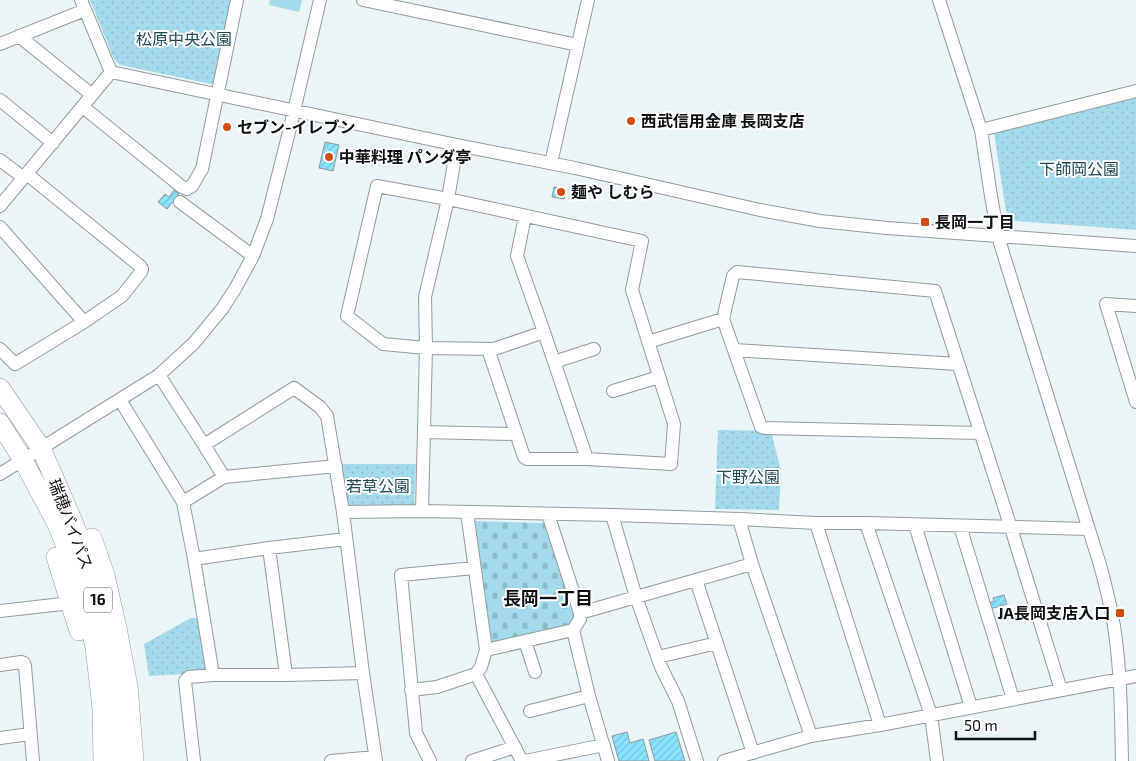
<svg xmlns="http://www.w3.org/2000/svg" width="1136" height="761" viewBox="0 0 1136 761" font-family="'Exo 2','Noto Sans JP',sans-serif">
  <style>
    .grass { fill: #a4dbec }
    .cemetery { fill: url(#cemetery-stones) }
    .park { fill: url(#park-dots) }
    .building { fill: url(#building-hatch); stroke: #8e979a }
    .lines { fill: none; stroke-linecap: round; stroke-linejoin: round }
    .minor-casing { stroke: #929b9e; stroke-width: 14 }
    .highway-casing { stroke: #929b9e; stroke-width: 20 }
    .minor { stroke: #fff; stroke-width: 12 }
    .highway { stroke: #fff; stroke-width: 19 }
    .poi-dot { fill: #d34d14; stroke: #fff; stroke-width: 2 }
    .labels { text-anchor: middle; stroke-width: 4; stroke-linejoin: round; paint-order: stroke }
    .shield { fill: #fff; stroke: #565859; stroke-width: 1 }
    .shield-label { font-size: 15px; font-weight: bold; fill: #0d1012 }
    .park-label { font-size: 16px; fill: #234b56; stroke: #fff }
    .poi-label { font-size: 16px; font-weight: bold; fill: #0d1012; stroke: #fff; text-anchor: start }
    .street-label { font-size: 16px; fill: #0d1012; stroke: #fff }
    .neighbourhood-label { font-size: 18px; font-weight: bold; fill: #0d1012; stroke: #fff }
  </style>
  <defs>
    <pattern id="cemetery-stones" width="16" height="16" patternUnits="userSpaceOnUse" patternTransform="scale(1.25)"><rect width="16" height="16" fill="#a4dbec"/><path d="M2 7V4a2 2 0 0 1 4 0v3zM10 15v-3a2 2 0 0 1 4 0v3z" fill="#8cbbc9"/></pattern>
    <pattern id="park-dots" width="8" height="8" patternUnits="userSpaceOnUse" patternTransform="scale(1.25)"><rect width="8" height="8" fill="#a4dbec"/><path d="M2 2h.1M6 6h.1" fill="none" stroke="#8cbbc9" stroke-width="1.8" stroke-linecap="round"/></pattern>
    <pattern id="building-hatch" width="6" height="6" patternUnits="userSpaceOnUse" patternTransform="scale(1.25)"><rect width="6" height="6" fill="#8be3fe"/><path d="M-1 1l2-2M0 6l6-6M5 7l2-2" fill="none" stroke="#77c2d9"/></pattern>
  </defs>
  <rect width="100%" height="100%" fill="#ebf5f8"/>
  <path class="grass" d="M 270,0 L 302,0 L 299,12 L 269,5 Z"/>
  <path class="cemetery" d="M 475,521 L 545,523 L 577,620 L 574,625 L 492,645 L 472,524 Z"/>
  <path class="park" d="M 90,0 L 232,0 L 215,81 L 211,84 L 120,65 L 114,59 Z
    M 1136,98 L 1136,230 L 1015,221 L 1006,211 L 994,133 Z
    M 718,430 L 771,431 L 781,471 L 779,510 L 715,509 Z
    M 340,464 L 416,464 L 414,508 L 350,507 L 345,504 Z
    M 191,618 L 198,618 L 206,673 L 149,676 L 144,644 Z"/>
  <path class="building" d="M 204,39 L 210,40 L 208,48 L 203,47 Z
    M 325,142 L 339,145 L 333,171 L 319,168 Z
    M 554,187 L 566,190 L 564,199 L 552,197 Z
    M 174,190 L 179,194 L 167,209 L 158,202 L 165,194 L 169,197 Z
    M 1004,595 L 1007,604 L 990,609 L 988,603 L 994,601 L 993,598 Z
    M 627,732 L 630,743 L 643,739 L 649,761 L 619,761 L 612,736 Z
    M 676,732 L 685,761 L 655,761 L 649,740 Z"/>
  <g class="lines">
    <defs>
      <path id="minor" d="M 81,0 L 111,72
        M 363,0 L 578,45
        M 939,0 L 981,130 L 991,196 L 998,236 L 1004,256 L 1100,565 C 1106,587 1112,610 1115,633 C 1121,675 1121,718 1122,761
        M 19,36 L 92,95
        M 0,44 L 85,10
        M 111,72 L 457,145 L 575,168 L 760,210 L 820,221 L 887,228 L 1136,246
        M 0,100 L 53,143
        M 83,107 L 182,187 L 187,189 L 192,186 L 202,169 L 237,0
        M 981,130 L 1136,91
        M 0,160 L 24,178
        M 551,163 L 588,0
        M 180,202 L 253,256
        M 0,206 L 111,72
        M 525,216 L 517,256 L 544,332 L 587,459
        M 0,227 L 84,322
        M 1136,306 L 1106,304 L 1136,402
        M 648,342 L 723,319
        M 0,349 L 15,364 L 84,322 L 122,296 L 141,272 L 142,269 L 140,266 L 27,174
        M 488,349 L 524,457 L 527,459 L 587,459 L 671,464 L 674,424 L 632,290 L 642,241 L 448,199 L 377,186 L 347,316 L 383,344 L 426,348 L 494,349 L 544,332
        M 734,350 L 958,364
        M 554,362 L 594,349
        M 159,375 L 204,445 L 294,388 L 320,407 L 327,416 L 343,512 L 363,673 L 376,761
        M 613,391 L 659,377
        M 120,400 L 183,502 L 194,559 L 213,675
        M 424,432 L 515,434
        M 980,433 L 765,428 L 761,427 L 723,319 L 733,276 L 737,272 L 935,291 L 1011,528 L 1061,690
        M 204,445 L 224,477 L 336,466
        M 0,474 L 159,375 L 194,343 L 222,309 L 235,289 L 253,256 L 267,219 L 290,128 L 320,0
        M 183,502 L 224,477
        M 422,511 L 426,348 L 425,297 L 448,199 L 457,145
        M 343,512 L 422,511 L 612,515 L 739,519 L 816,523 L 866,523 L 1089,529
        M 548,514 L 580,613
        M 612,515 L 636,597 L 661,667 L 678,701 L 697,761
        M 739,519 L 752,564 L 811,736
        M 816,523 L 880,725
        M 866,523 L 931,715 L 937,761
        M 915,525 L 971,707
        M 960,526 L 1013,699
        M 269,548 L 286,675
        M 194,559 L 269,548 L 346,539
        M 696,580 L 753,753
        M 0,611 L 71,603
        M 573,630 L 589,696 L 608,761
        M 525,641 L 535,672
        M 486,650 L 573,630 L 580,619 L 580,613 L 752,564
        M 658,657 L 717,643
        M 0,665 L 21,662 L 24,663 L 25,666 L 33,761
        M 476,674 L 522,761
        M 411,690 L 437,687 L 476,674 L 481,667 L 486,650 L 467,512
        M 530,711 L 589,696
        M 0,738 L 30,734
        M 194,761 L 185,681 L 189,677 L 213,675 L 286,675 L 363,673
        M 331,761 L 375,757
        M 430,761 L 416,733 L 401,575 L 474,568
        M 472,761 L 515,747
        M 525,761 L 604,745
        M 724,761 L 811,736 L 880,725 L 1136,676"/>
      <path id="highway" d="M 0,388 L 41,448 L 74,524 L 86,557 L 106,636 L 113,678 L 116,720 L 117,761
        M 0,423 L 23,460 L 58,526 L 76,573 L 84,598 L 95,647 L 102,708 L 103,761
        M 92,538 L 105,575 L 117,628 L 128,686 L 134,761
        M 56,557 L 79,631"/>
    </defs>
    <use href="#minor" class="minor-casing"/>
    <use href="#highway" class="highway-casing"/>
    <use href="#minor" class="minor"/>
    <use href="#highway" class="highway"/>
  </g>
  <g class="poi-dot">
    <circle cx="631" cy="121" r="5"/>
    <circle cx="227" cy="127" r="5"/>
    <circle cx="329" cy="157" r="5"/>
    <circle cx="561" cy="192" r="5"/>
    <rect x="920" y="217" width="10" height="10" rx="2.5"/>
    <rect x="1115" y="608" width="10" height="10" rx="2.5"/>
  </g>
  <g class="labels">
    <rect class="shield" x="84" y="587.5" width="28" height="25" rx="4"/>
    <g class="shield-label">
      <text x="98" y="605">16</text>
    </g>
    <g class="park-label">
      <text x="184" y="45">松原中央公園</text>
      <text x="1079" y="175">下師岡公園</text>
      <text x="748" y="483">下野公園</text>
      <text x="378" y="492">若草公園</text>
    </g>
    <g class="poi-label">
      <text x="641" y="127">西武信用金庫 長岡支店</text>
      <text x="237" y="133">セブン-イレブン</text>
      <text x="339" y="163">中華料理 パンダ亭</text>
      <text x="571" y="198">麺や しむら</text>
      <text x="935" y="228">長岡一丁目</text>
      <text x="1110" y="619" text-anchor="end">JA長岡支店入口</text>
    </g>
    <g class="street-label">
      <text transform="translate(71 524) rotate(69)" y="6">瑞穂バイパス</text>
    </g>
    <g class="neighbourhood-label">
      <text x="548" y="605">長岡一丁目</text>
    </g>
  </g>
  <path d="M956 731v8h79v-8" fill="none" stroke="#0d1012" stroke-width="2.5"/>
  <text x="964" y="731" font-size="15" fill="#0d1012" stroke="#ffffff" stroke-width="4" paint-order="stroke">50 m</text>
</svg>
